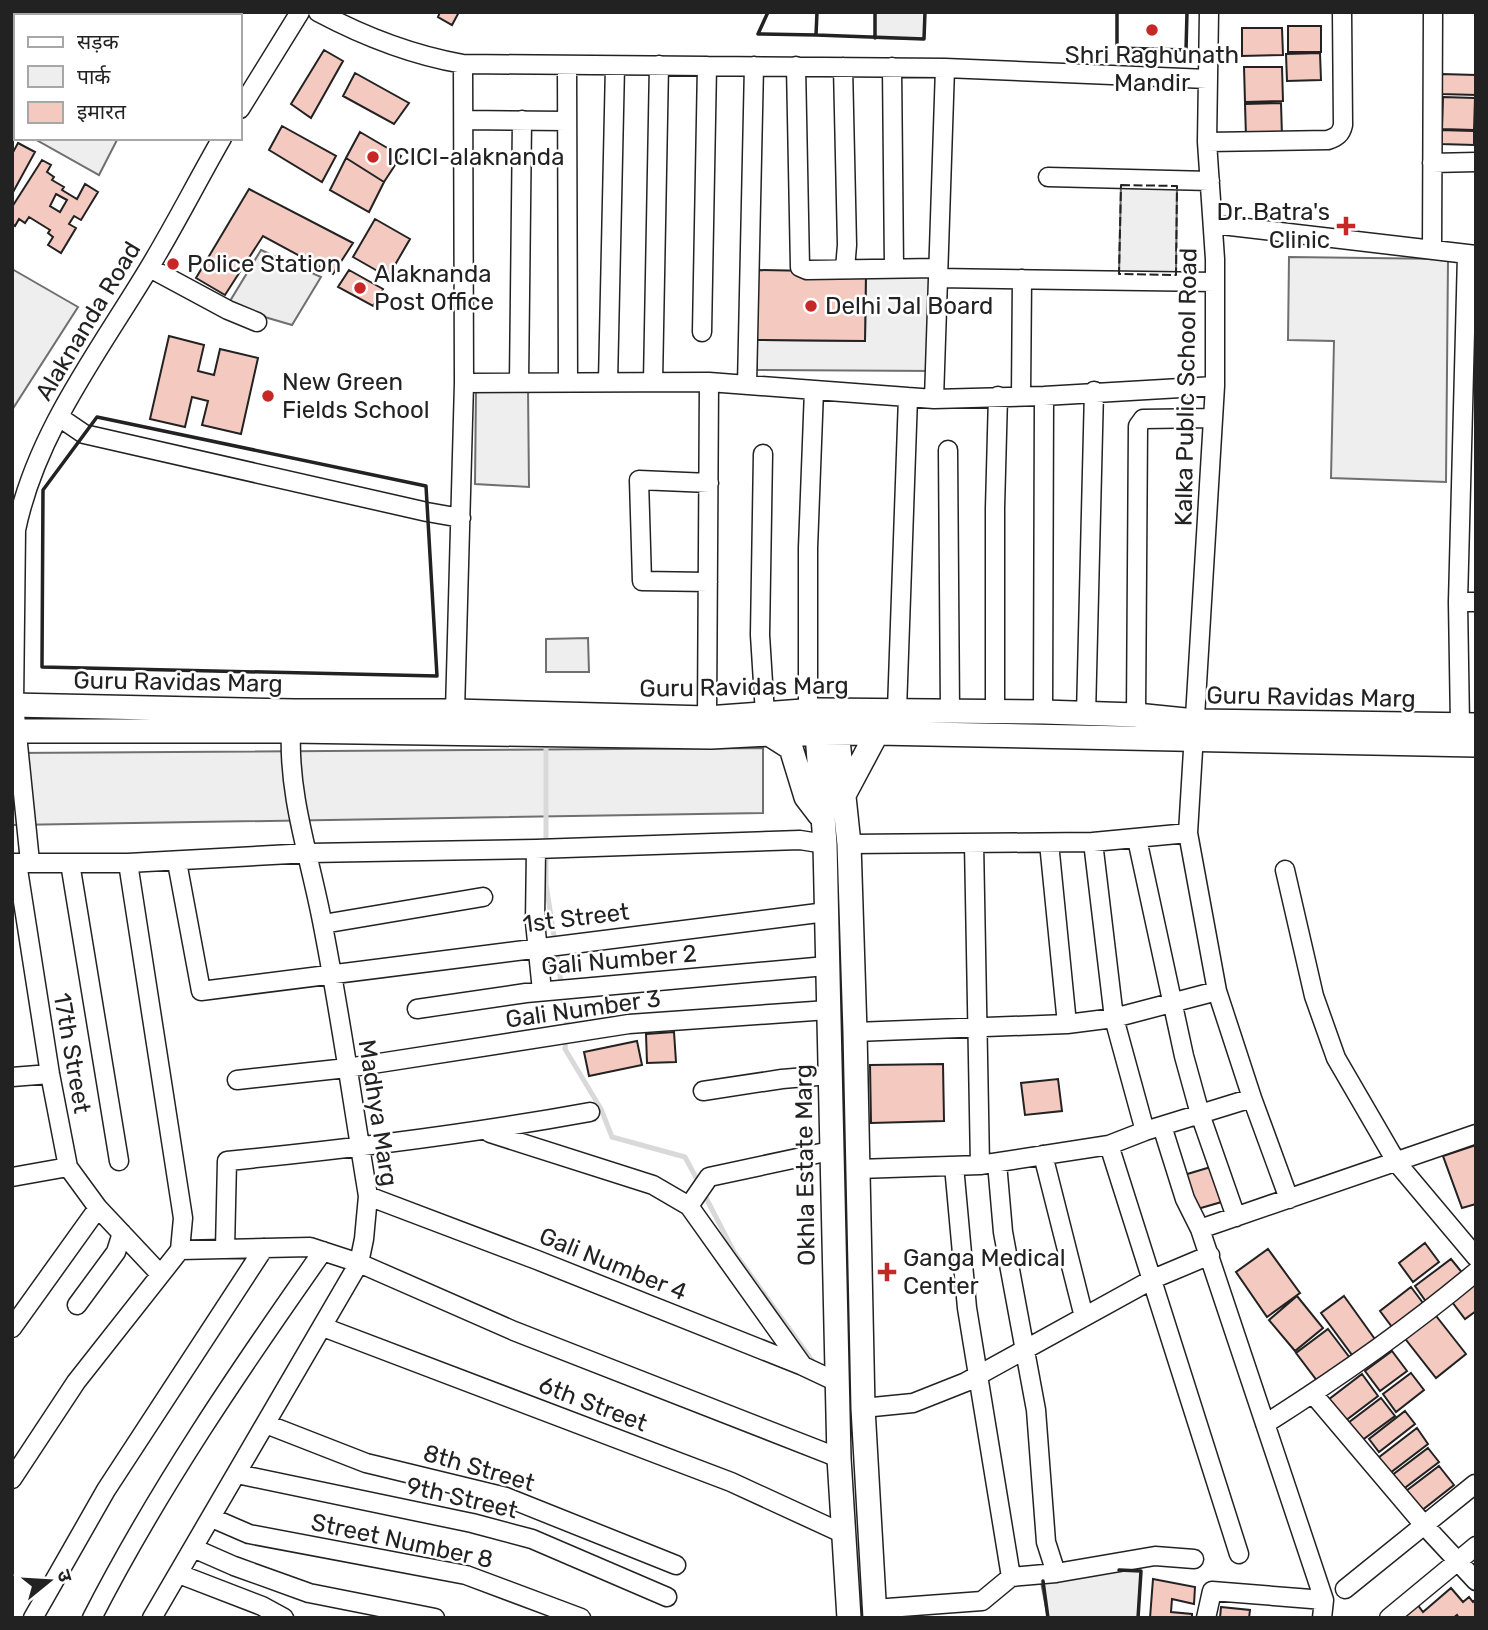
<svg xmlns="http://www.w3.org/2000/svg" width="1488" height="1630" viewBox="0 0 1488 1630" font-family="Rubik,'Noto Sans Devanagari',sans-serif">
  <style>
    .green { fill: #eee; stroke: #6f6f6f; stroke-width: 2 }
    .parking { fill: #ededed; stroke: #6f6f6f; stroke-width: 2 }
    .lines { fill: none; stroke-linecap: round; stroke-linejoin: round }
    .stream { stroke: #d9d9d9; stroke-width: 5 }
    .building { fill: #f3c9c0; stroke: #222; stroke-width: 2; fill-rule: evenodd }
    .minor-casing { stroke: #222; stroke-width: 21 }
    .major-casing { stroke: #222; stroke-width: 26 }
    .minor { stroke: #fff; stroke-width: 18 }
    .major { stroke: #fff; stroke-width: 23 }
    .fence { stroke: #222; stroke-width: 2; stroke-dasharray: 9 3.5; stroke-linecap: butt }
    .wall { stroke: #222; stroke-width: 3.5 }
    .poi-dot { fill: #c62828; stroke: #fff; stroke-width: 2.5 }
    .labels { text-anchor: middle; stroke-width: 5; stroke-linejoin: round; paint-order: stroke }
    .poi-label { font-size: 24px; fill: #222; stroke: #fff; text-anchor: start }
    .street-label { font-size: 24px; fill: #222; stroke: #fff }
  </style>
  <rect width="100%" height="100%" fill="#fff"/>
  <path class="green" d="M 875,12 L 925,12 L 924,39 L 875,38 Z
    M 33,138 L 118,138 L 99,175 Z
    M 1121,185 L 1177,186 L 1176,275 L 1119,274 Z
    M 1289,257 L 1448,259 L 1446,482 L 1331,478 L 1334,341 L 1288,340 Z
    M 12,269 L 78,307 L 12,410 Z
    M 866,272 L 936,273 L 935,371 L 757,370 L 757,340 L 865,341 Z
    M 476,387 L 528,388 L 529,487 L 475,484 Z
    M 588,638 L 589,672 L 546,672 L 546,639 Z
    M 763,748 L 763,813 L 12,825 L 12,753 Z
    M 1096,1570 L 1141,1571 L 1138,1618 L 1048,1618 L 1041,1582 Z"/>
  <path class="parking" d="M 261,250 L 321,277 L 292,325 L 227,306 Z"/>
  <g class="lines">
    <path class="stream" d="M 546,745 L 546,884 L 567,1021 L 565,1049 L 601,1109 L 612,1137 L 685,1157 L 699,1183
      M 703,1192 L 734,1252 L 816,1366"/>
  </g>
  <path class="building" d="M 440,12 L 459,12 L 452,25 L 438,17 Z
    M 1288,26 L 1321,26 L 1321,52 L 1288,52 Z
    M 1242,28 L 1282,28 L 1283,55 L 1242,56 Z
    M 324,50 L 343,61 L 311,118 L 291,104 Z
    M 1320,53 L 1321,80 L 1287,81 L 1286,54 Z
    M 1244,67 L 1282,67 L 1283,101 L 1245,102 Z
    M 355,73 L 409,103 L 394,124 L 343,96 Z
    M 1441,74 L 1476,75 L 1476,95 L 1441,94 Z
    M 1443,97 L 1475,98 L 1474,130 L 1442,129 Z
    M 1281,103 L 1282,136 L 1246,137 L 1245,104 Z
    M 282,126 L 336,156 L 322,182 L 269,150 Z
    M 1440,130 L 1474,131 L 1474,145 L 1440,144 Z
    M 360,132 L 401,156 L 384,182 L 346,158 Z
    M 18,143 L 35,152 L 12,194 L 12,154 Z
    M 346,158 L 384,182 L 369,212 L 330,190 Z
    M 42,160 L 51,165 L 47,172 L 54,177 L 52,180 L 64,187 L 62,190 L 77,199 L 85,184 L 98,192 L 81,220 L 74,216 L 69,224 L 76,228 L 61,253 L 48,245 L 53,237 L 48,233 L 50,230 L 29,217 L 25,223 L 19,219 L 15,226 L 12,224 L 12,207 ZM 56,194 L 67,200 L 60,212 L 50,206 Z
    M 249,189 L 353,243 L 333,274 L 263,236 L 225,295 L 196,278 Z
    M 375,219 L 410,239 L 388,277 L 353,257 Z
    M 349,270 L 383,289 L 373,306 L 338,287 Z
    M 757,270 L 866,272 L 865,341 L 757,340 Z
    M 169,336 L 204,345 L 198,371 L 214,375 L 220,349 L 258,358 L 241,434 L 202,425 L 208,401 L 192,397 L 185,427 L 150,419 Z
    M 674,1032 L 676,1062 L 647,1063 L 646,1034 Z
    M 637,1041 L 642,1065 L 589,1076 L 584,1052 Z
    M 943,1064 L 944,1121 L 871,1123 L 870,1065 Z
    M 1058,1079 L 1062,1111 L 1025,1115 L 1021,1083 Z
    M 1476,1145 L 1476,1204 L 1462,1208 L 1443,1156 Z
    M 1214,1166 L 1225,1201 L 1194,1210 L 1184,1175 Z
    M 1425,1243 L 1439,1262 L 1413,1282 L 1399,1263 Z
    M 1268,1249 L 1300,1293 L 1267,1317 L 1236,1272 Z
    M 1451,1259 L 1464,1275 L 1427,1303 L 1415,1286 Z
    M 1476,1278 L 1476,1311 L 1465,1319 L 1449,1298 Z
    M 1411,1287 L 1426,1307 L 1395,1331 L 1380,1311 Z
    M 1297,1296 L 1323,1328 L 1295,1351 L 1269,1320 Z
    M 1344,1296 L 1377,1342 L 1355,1359 L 1321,1313 Z
    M 1433,1312 L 1466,1354 L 1436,1378 L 1403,1336 Z
    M 1328,1329 L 1350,1358 L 1318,1382 L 1296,1353 Z
    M 1392,1351 L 1407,1371 L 1380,1391 L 1365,1371 Z
    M 1411,1373 L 1424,1390 L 1396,1412 L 1383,1394 Z
    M 1362,1374 L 1378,1396 L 1345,1421 L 1328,1400 Z
    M 1381,1398 L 1395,1416 L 1361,1441 L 1348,1423 Z
    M 1405,1411 L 1415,1424 L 1379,1452 L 1369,1439 Z
    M 1417,1428 L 1428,1444 L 1390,1473 L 1378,1458 Z
    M 1428,1448 L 1439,1462 L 1402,1490 L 1391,1476 Z
    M 1439,1466 L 1454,1485 L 1421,1511 L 1406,1491 Z
    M 1153,1579 L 1195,1587 L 1194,1604 L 1172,1599 L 1171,1612 L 1192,1614 L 1192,1618 L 1150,1618 Z
    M 1451,1588 L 1463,1602 L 1469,1597 L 1473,1602 L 1476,1599 L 1476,1618 L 1459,1618 L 1457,1615 L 1453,1618 L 1401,1618 L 1417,1604 L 1423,1612 Z
    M 1221,1607 L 1250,1610 L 1249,1618 L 1220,1618 Z"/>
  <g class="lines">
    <defs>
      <path id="minor" d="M 318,12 C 365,37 411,55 463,64 L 945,68 L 1207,79
        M 23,16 L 24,12
        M 12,35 L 16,29
        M 567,65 L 568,382
        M 796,66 L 800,267 L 807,270 L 937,268
        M 843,67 L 847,245 L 845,269
        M 892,67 L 894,268
        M 240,109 L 300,12
        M 464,120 L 567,121
        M 1207,142 L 1328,140 C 1337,137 1341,134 1343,125 L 1342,12
        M 1432,163 L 1476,162
        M 1048,177 L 1210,181
        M 1213,224 L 1476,255
        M 1432,250 L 1433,12
        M 150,268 L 228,310 L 257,322
        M 938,278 L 1215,282
        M 702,332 L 707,66
        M 519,382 L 522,120
        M 608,382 L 615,66
        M 653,382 L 659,65
        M 464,383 L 709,382 L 934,399 L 1044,396 L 1215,386
        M 747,385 L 754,66
        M 1021,395 L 1022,279
        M 934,399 L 945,68
        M 59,417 L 84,434 L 427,512 L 461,518
        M 948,450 L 950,711
        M 763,454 L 760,635 L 765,714
        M 708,582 L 642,581 L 639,480 L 709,483
        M 1458,602 L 1476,602
        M 897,710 L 908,397
        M 455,711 L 464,383 L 463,64
        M 808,711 L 808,548 L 814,390
        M 995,711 L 995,508 L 998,396
        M 1043,712 L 1044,396
        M 1086,715 L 1094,391
        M 1136,715 L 1138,426 L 1143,419 L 1213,418
        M 707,718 L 709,382
        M 1460,725 L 1458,602 L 1467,255
        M 1137,839 L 1184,1056 L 1200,1114 L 1236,1217
        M 1093,842 L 1114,1018 L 1145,1131
        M 974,843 L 980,1165
        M 1049,843 L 1067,1024
        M 849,844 L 1093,842 L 1188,833
        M 536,849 L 535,922 L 542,991
        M 30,862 L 14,705 L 16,530 C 35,437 94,358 143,278 C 171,233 195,185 222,138
        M 177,862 L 201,991 L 826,912
        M 12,863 L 128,863 L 309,853 L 536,849 L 800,840 L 825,844
        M 17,863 L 50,1074 L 68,1167 L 98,1208 L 160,1274
        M 70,863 L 119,1161
        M 1285,870 L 1314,996 L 1336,1058 L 1397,1163 L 1476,1257
        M 323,924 L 483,897
        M 417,1009 L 526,993 L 826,966
        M 855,1032 L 1067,1024 L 1114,1018 L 1217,991
        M 12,1077 L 50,1074
        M 237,1080 L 347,1068 L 629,1024 L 828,1010
        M 703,1091 L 782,1079 L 829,1075
        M 1252,1098 L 1289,1199
        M 1162,1126 L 1185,1199 L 1200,1229
        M 490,1133 L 653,1185 L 689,1206 L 803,1366
        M 1109,1145 L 1239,1554
        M 1043,1155 L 1084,1317
        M 997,1163 L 1003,1232 L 1036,1410 L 1046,1542 L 1056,1573
        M 954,1166 L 967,1308 L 1011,1577
        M 858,1169 L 980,1165 L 1109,1145 L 1145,1131 L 1252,1098 L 1217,991 L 1188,833 L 1215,386 L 1215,259 L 1207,142 L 1209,12
        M 12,1177 L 68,1167
        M 368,1196 L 537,1260 L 803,1366 L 837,1382
        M 689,1206 L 709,1177 L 830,1151
        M 225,1249 L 227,1161 C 349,1149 470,1134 590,1112
        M 180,1250 L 310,1247 L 359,1263 L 514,1331 L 839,1458
        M 77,1305 L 116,1252 L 122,1233
        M 323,1327 L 731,1482 L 844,1534
        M 12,1328 L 98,1208
        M 1313,1394 L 1424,1525 L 1476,1581
        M 863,1408 L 913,1403 L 966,1382 L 1153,1279 L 1210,1255
        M 266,1424 L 366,1463 L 506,1497 L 676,1565
        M 1265,1424 C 1338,1378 1410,1327 1476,1272
        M 237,1474 L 472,1523 L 532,1539 L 667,1597
        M 12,1479 L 76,1382 L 180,1250 L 183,1218 L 128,863
        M 212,1518 L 249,1534 L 466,1575 L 581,1618
        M 193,1548 L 234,1566 L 309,1593 L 435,1618
        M 179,1574 L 262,1606 L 284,1618
        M 1345,1589 L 1475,1484
        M 874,1609 L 982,1601 L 1011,1577 L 1056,1573 L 1155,1556 L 1194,1559
        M 33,1618 L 106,1490 L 264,1248
        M 92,1618 C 158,1489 240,1369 323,1251
        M 152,1618 L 359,1263 L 364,1239 L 368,1196 C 353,1105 340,1012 322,921 C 310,858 288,796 291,731
        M 1206,1618 L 1212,1591 L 1324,1600
        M 1322,1618 L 1324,1600 L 1200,1229 L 1476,1134
        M 1389,1618 L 1476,1546"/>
      <path id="major" d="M 12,705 L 294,711 L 455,711 L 707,718 L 816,710 L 1043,712 L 1136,715 L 1195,721 L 1476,725
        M 816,719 L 825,844 L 839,1458 L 849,1618
        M 836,721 L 849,844 L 855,1032 L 863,1408 L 875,1618
        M 12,731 L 291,731 L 711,737 L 769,734 L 877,733 L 1476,745
        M 769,734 L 791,748 L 806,797 L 819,814
        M 845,793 L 877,733"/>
    </defs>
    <use href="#minor" class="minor-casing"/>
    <use href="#major" class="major-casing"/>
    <use href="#minor" class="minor"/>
    <use href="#major" class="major"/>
    <path class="fence" d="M 1121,185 L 1177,186 L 1176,275 L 1119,274 Z"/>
    <path class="wall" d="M 768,12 L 758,34 L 816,35 L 816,33
      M 817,12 L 816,35 L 924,39 L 925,12
      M 1117,12 L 1117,48 L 1186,50 L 1187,12
      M 875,38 L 875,12
      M 97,417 L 426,486 L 437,676 L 42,667 L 43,490 Z
      M 1119,1570 L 1141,1571 L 1138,1618
      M 1043,1581 L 1048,1618"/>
  </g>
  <g class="poi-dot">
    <circle cx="1152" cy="30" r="7"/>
    <circle cx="373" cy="157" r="7"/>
    <path d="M1342.5 215.5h7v7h7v7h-7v7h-7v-7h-7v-7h7z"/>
    <circle cx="173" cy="264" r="7"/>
    <circle cx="360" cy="288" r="7"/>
    <circle cx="811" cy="306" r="7"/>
    <circle cx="268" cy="396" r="7"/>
    <path d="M883.5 1261.5h7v7h7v7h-7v7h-7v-7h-7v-7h7z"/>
  </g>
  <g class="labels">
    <g class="poi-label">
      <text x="1152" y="63" text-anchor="middle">Shri Raghunath<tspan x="1152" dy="28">Mandir</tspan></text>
      <text x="387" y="165">ICICI-alaknanda</text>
      <text x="1330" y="220" text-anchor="end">Dr. Batra's<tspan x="1330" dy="28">Clinic</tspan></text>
      <text x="187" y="272">Police Station</text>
      <text x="374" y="282">Alaknanda<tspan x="374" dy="28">Post Office</tspan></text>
      <text x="825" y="314">Delhi Jal Board</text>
      <text x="282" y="390">New Green<tspan x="282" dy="28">Fields School</tspan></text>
      <text x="903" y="1266">Ganga Medical<tspan x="903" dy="28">Center</tspan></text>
    </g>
    <g class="street-label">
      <text transform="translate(88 321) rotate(-59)" y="8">Alaknanda Road</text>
      <text transform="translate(1186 387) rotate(-89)" y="8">Kalka Public School Road</text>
      <text transform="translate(178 682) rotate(1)" y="8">Guru Ravidas Marg</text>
      <text transform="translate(744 687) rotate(-1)" y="8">Guru Ravidas Marg</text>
      <text transform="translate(1311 697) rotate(1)" y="8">Guru Ravidas Marg</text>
      <text transform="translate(576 918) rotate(-7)" y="8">1st Street</text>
      <text transform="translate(619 960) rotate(-5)" y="8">Gali Number 2</text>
      <text transform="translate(583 1009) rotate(-8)" y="8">Gali Number 3</text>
      <text transform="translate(72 1053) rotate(80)" y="8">17th Street</text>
      <text transform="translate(378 1113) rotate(81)" y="8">Madhya Marg</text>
      <text transform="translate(805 1165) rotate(-91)" y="8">Okhla Estate Marg</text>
      <text transform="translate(613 1264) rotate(22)" y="8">Gali Number 4</text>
      <text transform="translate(593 1404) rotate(21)" y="8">6th Street</text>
      <text transform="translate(479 1468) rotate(16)" y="8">8th Street</text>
      <text transform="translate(462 1498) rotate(13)" y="8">9th Street</text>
      <text transform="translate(402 1541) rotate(12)" y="8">Street Number 8</text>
    </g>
  </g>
  <rect width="1488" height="1630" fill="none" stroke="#222222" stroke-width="28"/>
  <rect x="14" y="14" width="228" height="126" fill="#ffffff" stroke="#a7a7a7" stroke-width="2"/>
  <rect x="28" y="37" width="35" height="10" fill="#ffffff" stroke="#a7a7a7" stroke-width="2"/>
  <text x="77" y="49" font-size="21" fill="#222222">सड़क</text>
  <rect x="28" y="66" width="35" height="21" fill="#eeeeee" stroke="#a7a7a7" stroke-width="2"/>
  <text x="77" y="84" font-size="21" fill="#222222">पार्क</text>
  <rect x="28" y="102" width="35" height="21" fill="#f3c9c0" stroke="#a7a7a7" stroke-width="2"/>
  <text x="77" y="119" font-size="21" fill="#222222">इमारत</text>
  <g transform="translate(49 1581) rotate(72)" stroke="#ffffff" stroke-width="5" paint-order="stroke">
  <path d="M0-5L12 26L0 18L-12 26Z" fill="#222222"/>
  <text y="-10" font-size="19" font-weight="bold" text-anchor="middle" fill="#222222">उ</text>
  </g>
</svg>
